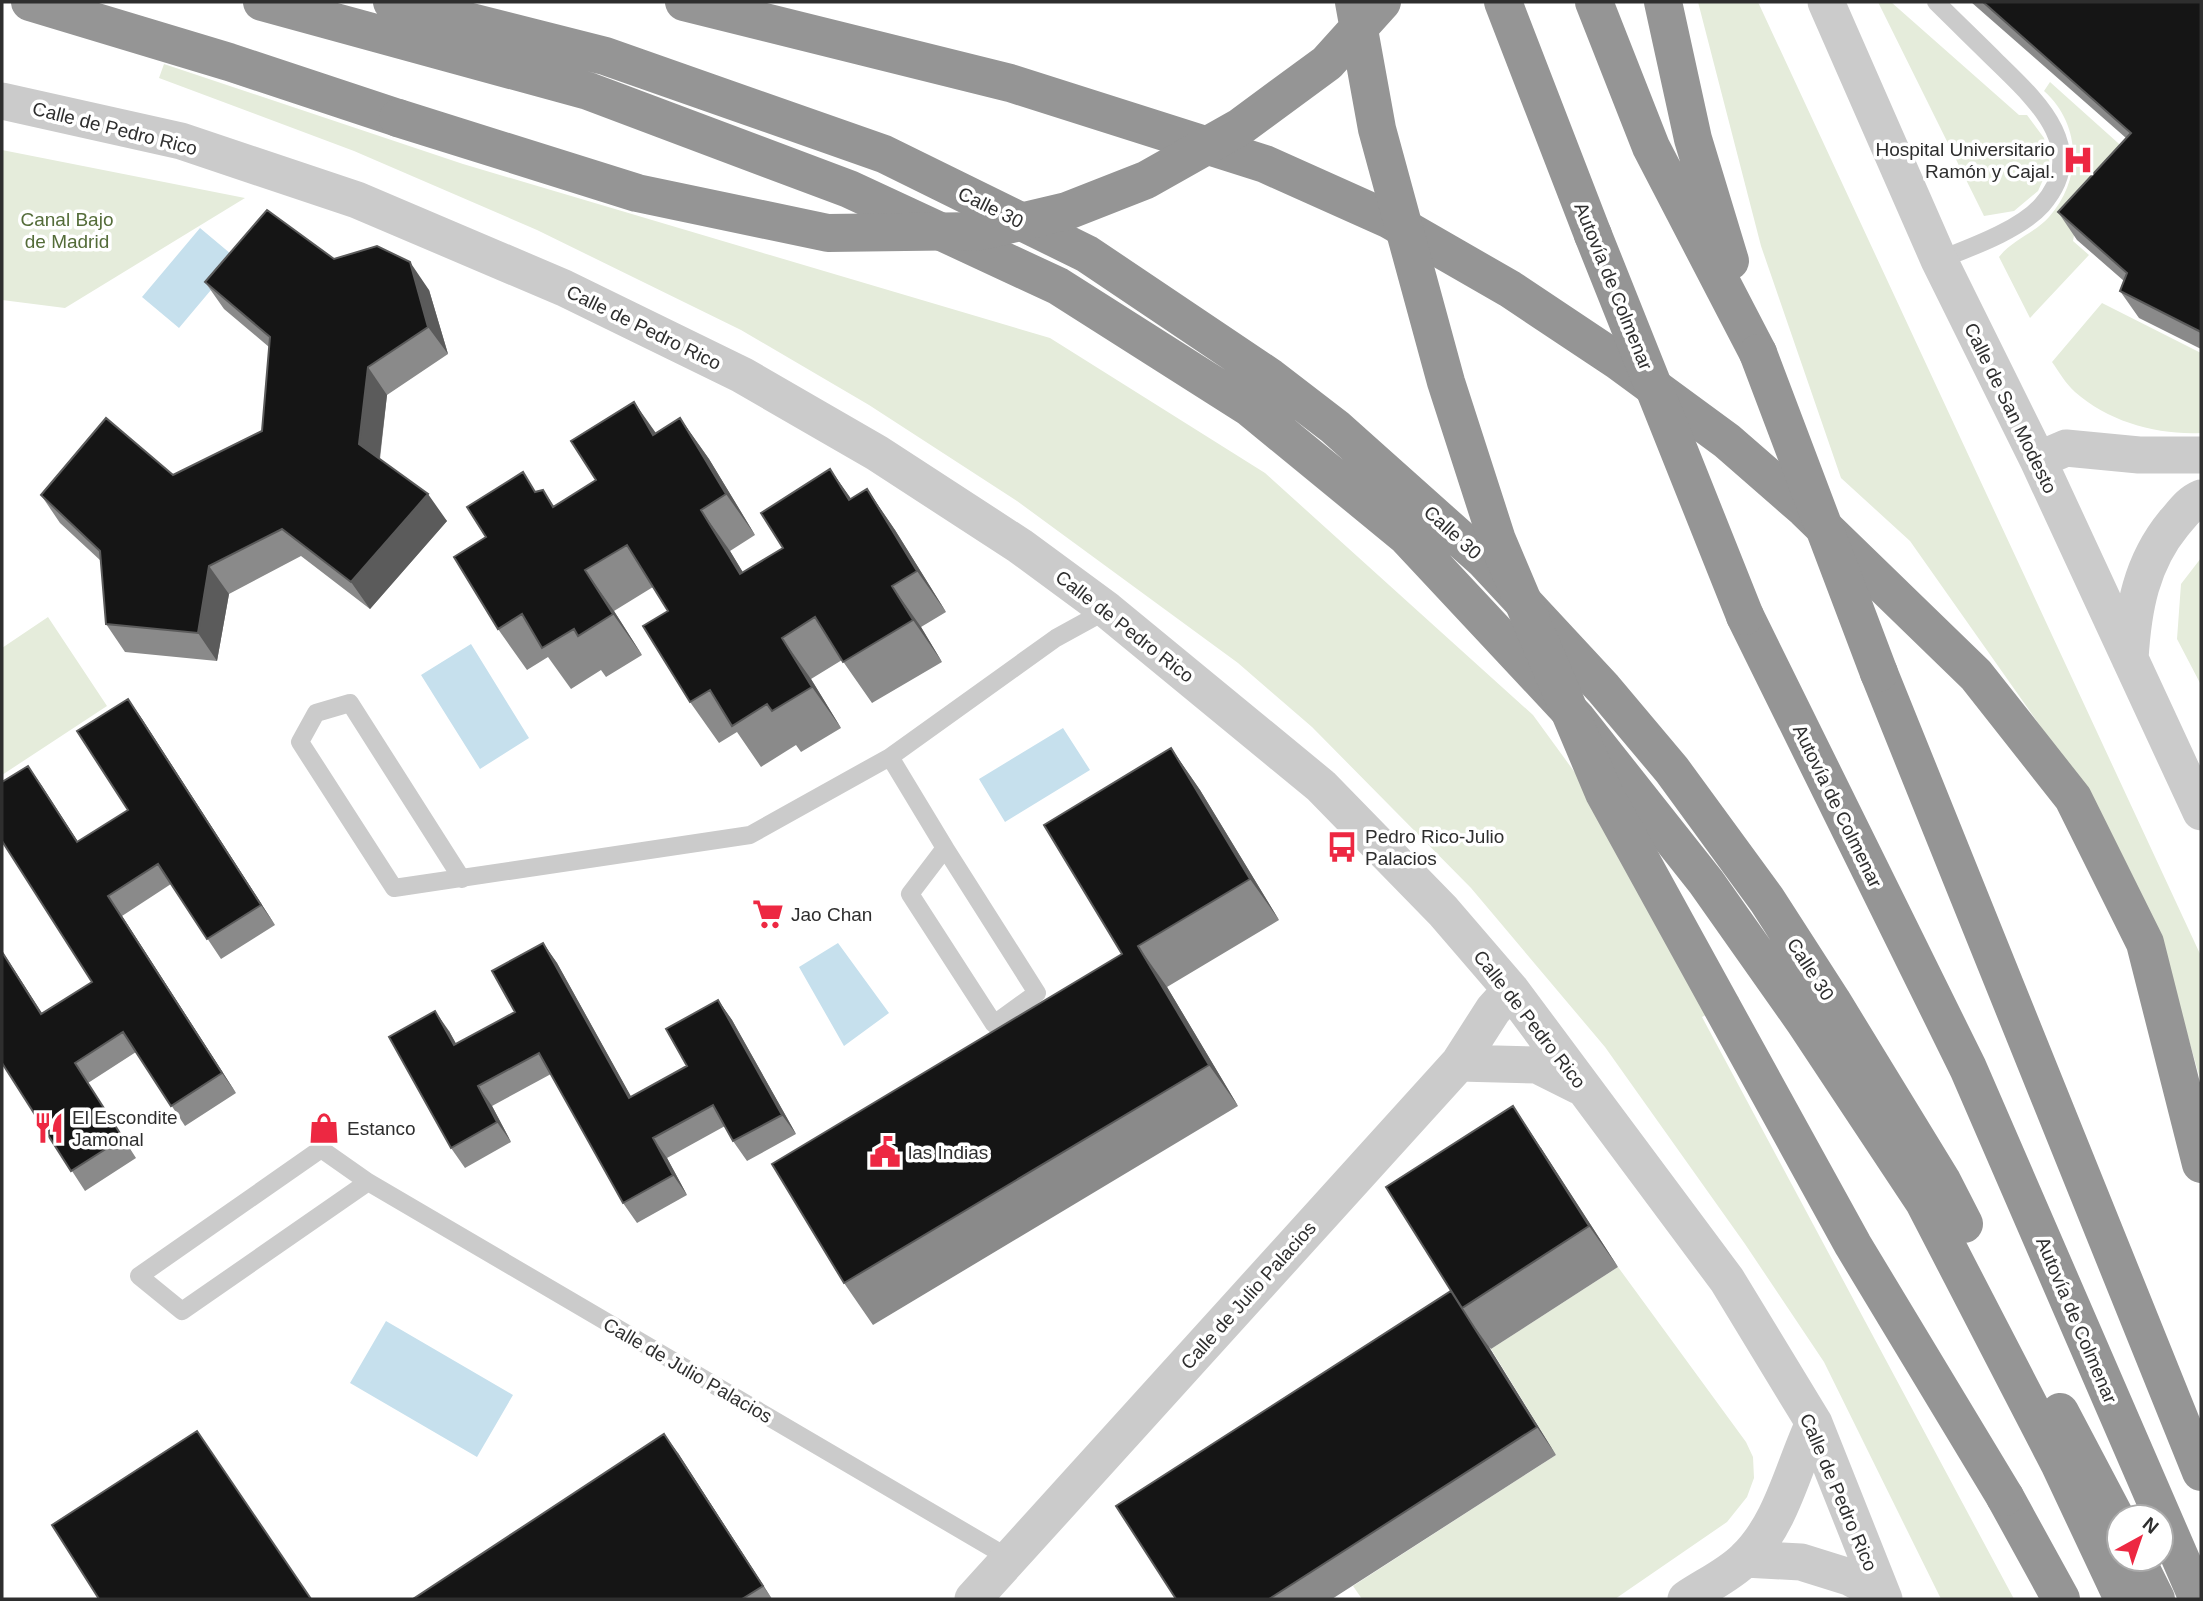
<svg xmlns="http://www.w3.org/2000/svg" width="2203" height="1601" viewBox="0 0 2203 1601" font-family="Helvetica,sans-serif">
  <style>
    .green { fill: #e5ecdb }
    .water { fill: #c6e0ed }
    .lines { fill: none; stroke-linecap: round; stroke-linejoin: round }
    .lane { stroke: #cbcbcb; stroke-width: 18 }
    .street { stroke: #cbcbcb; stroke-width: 37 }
    .highway { stroke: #959595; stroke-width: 38 }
    .highway-bridge { stroke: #959595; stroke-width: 38 }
    .wall { fill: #8a8a8a }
    .shaded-wall { fill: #5b5b5b }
    .building { fill: #151515; stroke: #5b5b5b; stroke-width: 2 }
    .labels { text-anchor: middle; stroke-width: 7; stroke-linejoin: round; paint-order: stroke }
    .street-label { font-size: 19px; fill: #2e2e2e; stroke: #fff }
    .poi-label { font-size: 19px; fill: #2e2e2e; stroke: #fff; text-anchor: start }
    .park-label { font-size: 19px; fill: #546c39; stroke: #fff }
  </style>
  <rect width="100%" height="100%" fill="#fff"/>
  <path class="green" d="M 1698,2 L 1758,2 L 2201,956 L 2201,1082 L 2154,919 L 2065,761 L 1910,541 L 1841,478 L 1761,246 Z
    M 1878,2 L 1891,2 L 2019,115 L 2027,115 L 2044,138 L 2050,164 L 2038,191 L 2014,211 L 1984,216 Z
    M 164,64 L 463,164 L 1050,338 L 1265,473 L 1533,715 L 1739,998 L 1702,1017 L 2014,1599 L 1941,1599 L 1824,1362 L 1745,1244 L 1605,1047 L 1471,888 L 1312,727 L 1238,663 L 1017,501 L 869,405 L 741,330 L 537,230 L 354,151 L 159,78 Z
    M 2050,82 L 2137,160 L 2078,212 L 2073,241 L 2089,255 L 2030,318 L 1999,257 C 2013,239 2035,233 2049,217 C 2083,179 2081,124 2044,91 Z
    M 2,150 L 245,198 L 65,308 L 2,300 Z
    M 2102,303 L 2201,353 L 2201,433 C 2157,435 2109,422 2075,392 C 2066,384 2059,372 2052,362 Z
    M 2201,558 L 2201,683 L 2200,683 L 2177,639 L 2181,584 Z
    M 48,617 L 107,706 L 2,775 L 2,648 Z
    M 1618,1267 L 1746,1442 L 1753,1457 L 1754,1478 L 1747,1497 L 1727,1522 L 1615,1599 L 1362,1599 L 1353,1586 L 1556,1455 L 1491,1349 Z"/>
  <path class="water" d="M 200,228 L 237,259 L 179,328 L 142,297 Z
    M 471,644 L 529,738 L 480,769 L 421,675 Z
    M 1063,728 L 1090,770 L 1005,822 L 979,779 Z
    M 838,943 L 889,1013 L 844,1046 L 799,967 Z
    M 386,1321 L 513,1395 L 477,1457 L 350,1383 Z"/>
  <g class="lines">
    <path class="lane" d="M 1936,2 C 1956,22 1977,42 1997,62 C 2036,100 2091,149 2042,205 C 2020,230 1969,248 1939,260
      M 890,757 L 945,848
      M 945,848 L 1037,993 L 994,1024 L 910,894 Z
      M 462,879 L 350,703 L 316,713 L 300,742 L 394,888 L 750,835 L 890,757 L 1056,638 L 1107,610
      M 368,1182 L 182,1311 L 139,1276 L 321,1149 L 368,1182 L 1009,1558"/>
    <path class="street" d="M 1826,2 L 1939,260 L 2038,460 L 2201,812
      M 2,101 L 181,141 L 357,200 L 564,288 L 742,375 L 877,453 L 1020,546 L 1107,610 L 1321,786 L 1443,911 L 1511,990 L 1727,1280 L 1814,1423 L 1884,1599
      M 2038,460 L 2066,448 L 2139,455 L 2201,455
      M 2130,659 C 2133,609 2141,563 2174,523 C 2183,513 2189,503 2201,498
      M 1459,1063 L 1537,1065 L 1579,1086
      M 1745,1559 L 1801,1562 L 1849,1577 L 1882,1594
      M 973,1599 L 1459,1063 L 1493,1010 L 1511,990
      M 1686,1599 C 1705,1586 1729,1575 1745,1559 C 1782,1524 1793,1467 1814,1423"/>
    <path class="highway" d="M 30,2 L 229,62 L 398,118
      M 262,2 L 588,91 L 849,189 L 1058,286 L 1250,408 L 1406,536 L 1577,719 L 1706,882 L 1804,1021 L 1924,1202 L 2059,1463 L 2123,1599
      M 392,2 L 605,56 L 884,154 L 1087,254 L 1270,377 L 1335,427 L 1484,560 L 1603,688 L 1672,770 L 1767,900 L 1832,1001 L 1942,1181 L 1964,1224
      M 684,2 L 1010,83 L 1265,164 L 1390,220 L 1510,289 L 1618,361 L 1727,441 L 1805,509 L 1976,675 L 2073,798 L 2145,943 L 2201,1164
      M 1503,2 L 1593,235
      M 1594,2 L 1651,147 L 1758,353
      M 1663,2 L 1693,139 L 1730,261
      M 1745,616 L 1968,1068 L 2198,1599
      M 1879,673 L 2201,1472
      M 2060,1412 L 2119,1524
      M 2005,1497 L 2061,1599
      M 2136,1559 L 2156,1599"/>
    <path class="highway-bridge" d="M 1354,2 L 1377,129 L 1446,382 L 1497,540 L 1604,793 L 1853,1245 L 2005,1497
      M 398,118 L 637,193 L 828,233 L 982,231 L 1067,211 L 1146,180 L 1240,127 L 1327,63 L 1382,2
      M 1593,235 L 1745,616
      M 1758,353 L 1879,673"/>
  </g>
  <path class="wall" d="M 1971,2 L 2201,2 L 2201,349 L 2139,318 L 2120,291 L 2124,281 L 2077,240 L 2058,212 L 2126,138 Z
    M 334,259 L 429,290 L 448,354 L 387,395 L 380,459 L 447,521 L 370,609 L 301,556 L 229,594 L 217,661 L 125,652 L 106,624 L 101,561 L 60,523 L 41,495 L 173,475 L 262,431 L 269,347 L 224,309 L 205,282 Z
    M 680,418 L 709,459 L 755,535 L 730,551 L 743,573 L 783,548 L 830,469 L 851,499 L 867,489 L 895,530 L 946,612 L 921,627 L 942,662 L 872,703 L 842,660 L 811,679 L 841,728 L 801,752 L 796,745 L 761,767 L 737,732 L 719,743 L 690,702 L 668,611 L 653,587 L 614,611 L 642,655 L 606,677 L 601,670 L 571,689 L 548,657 L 527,670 L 498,629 L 486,537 L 536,491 L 543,490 L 554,506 L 596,480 L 656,433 Z
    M 128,699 L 142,719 L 275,925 L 221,959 L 171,884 L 122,916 L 236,1093 L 185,1126 L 136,1052 L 88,1083 L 136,1158 L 85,1191 L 2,1063 L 2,951 L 42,1013 L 92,982 L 28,766 L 78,842 L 128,810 Z
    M 1171,748 L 1200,790 L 1279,920 L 1167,987 L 1238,1106 L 873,1325 L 844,1283 L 1122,954 Z
    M 543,943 L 557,963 L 631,1097 L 687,1066 L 718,1000 L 732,1020 L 796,1134 L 747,1161 L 733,1141 L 725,1126 L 667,1158 L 687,1195 L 637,1223 L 623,1203 L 551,1074 L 492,1106 L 511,1142 L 465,1168 L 451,1148 L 449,1031 L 456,1044 L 515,1012 Z
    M 1541,1148 L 1618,1267 L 1491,1349 L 1489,1347 L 1556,1455 L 1332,1599 L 1176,1599 L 1451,1291 Z
    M 678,1453 L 772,1599 L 413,1599 Z"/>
  <path class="shaded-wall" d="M 410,262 L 429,290 L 448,354 L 428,327 Z
    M 368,367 L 387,395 L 378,471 L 359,444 Z
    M 634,402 L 663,443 L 653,435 Z
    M 680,418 L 709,459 L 755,535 L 726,494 Z
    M 830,469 L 859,510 L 849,500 Z
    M 867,489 L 895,530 L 946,612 L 917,571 Z
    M 428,494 L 447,521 L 370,609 L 351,582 Z
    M 701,510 L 730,551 L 769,615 L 740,574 Z
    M 209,566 L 229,594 L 217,661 L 198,633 Z
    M 585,570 L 614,611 L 642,655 L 613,614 Z
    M 892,586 L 921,627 L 942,662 L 913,620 Z
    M 782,638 L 811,679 L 841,728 L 812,687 Z
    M 128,699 L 142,719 L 275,925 L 261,905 Z
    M 1171,748 L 1200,790 L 1279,920 L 1250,879 Z
    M 28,766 L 42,786 L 91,862 L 77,842 Z
    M 108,896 L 122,916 L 236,1093 L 222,1073 Z
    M 543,943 L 557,963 L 643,1118 L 629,1098 Z
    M 1138,946 L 1167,987 L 1238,1106 L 1209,1065 Z
    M 2,951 L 55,1034 L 41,1014 Z
    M 718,1000 L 732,1020 L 796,1134 L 782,1115 Z
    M 435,1011 L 449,1031 L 468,1065 L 454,1045 Z
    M 478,1086 L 492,1106 L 511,1142 L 497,1122 Z
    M 1513,1106 L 1541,1148 L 1618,1267 L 1589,1226 Z
    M 653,1138 L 667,1158 L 687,1195 L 673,1175 Z
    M 1469,1319 L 1489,1347 L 1556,1455 L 1537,1427 Z
    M 664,1434 L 678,1453 L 772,1599 L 763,1586 Z"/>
  <path class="building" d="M 1983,2 L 2201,2 L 2201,332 L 2120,291 L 2127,273 L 2058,212 L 2131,133 Z
    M 267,210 L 334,259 L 377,246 L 410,262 L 428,327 L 368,367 L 359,444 L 428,494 L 351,582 L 282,529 L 209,566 L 198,633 L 106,624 L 100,551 L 41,495 L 106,418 L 173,475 L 262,431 L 270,337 L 205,282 Z
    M 634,402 L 653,435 L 680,418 L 726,494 L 701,510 L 740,574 L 783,548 L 761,513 L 830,469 L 849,500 L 867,489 L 917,571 L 892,586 L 913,620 L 843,662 L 815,617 L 782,638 L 812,687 L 772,711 L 767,704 L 732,726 L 710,690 L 690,702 L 643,626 L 668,611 L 627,545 L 585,570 L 613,614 L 578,636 L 574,629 L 542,648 L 522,614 L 498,629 L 454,557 L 486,537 L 467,507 L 523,472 L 535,492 L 543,490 L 553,507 L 596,480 L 571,441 Z
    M 128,699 L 261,905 L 207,939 L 158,864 L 108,896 L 222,1073 L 171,1106 L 123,1032 L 75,1063 L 123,1138 L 71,1171 L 2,1063 L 2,952 L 41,1014 L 92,982 L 2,841 L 2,782 L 28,766 L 77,842 L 128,810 L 77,731 Z
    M 1171,748 L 1250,879 L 1138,946 L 1209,1065 L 844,1283 L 772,1164 L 1122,954 L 1044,825 Z
    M 543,943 L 629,1098 L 687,1066 L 666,1029 L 718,1000 L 782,1115 L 733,1141 L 713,1105 L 653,1138 L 673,1175 L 623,1203 L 539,1053 L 478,1086 L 497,1122 L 451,1148 L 389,1037 L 435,1011 L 454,1045 L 515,1012 L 492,971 Z
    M 1513,1106 L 1589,1226 L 1462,1308 L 1386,1187 Z
    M 1451,1291 L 1537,1427 L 1269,1599 L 1176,1599 L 1116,1506 Z
    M 197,1431 L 311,1599 L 99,1599 L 52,1525 Z
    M 664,1434 L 763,1586 L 742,1599 L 413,1599 Z"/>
  <defs>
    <symbol id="hospital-bare" viewBox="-9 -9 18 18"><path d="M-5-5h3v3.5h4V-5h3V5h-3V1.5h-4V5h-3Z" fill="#ed2842" stroke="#fff" stroke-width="2.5" paint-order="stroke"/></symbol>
    <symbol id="bus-bare" viewBox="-9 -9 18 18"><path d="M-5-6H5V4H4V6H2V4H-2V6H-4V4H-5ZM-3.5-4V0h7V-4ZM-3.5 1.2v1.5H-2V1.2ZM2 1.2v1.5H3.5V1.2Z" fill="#ed2842" stroke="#fff" stroke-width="2.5" paint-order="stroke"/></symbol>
    <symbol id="supermarket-bare" viewBox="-9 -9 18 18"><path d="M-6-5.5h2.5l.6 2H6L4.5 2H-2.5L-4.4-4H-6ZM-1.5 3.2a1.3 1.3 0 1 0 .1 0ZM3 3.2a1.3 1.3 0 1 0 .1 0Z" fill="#ed2842" stroke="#fff" stroke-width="2.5" paint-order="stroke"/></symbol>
    <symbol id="restaurant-bare" viewBox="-9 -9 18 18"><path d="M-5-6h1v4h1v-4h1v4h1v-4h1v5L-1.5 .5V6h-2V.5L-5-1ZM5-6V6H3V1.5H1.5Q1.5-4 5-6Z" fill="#ed2842" stroke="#fff" stroke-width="2.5" paint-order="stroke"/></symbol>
    <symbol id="shop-bare" viewBox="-9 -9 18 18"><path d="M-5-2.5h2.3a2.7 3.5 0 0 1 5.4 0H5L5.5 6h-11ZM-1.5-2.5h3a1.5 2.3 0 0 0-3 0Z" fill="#ed2842" stroke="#fff" stroke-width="2.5" paint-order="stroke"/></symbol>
    <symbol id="civic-bare" viewBox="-9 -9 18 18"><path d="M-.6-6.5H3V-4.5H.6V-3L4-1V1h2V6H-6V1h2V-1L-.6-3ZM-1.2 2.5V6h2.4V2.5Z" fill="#ed2842" stroke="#fff" stroke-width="2.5" paint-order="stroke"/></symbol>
  </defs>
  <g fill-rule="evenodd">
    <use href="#hospital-bare" x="2056" y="138" width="44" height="44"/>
    <use href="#bus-bare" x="1320" y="825" width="44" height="44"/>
    <use href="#supermarket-bare" x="746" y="892" width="44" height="44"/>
    <use href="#restaurant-bare" x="27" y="1106" width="44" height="44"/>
    <use href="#shop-bare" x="302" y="1106" width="44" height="44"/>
    <use href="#civic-bare" x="863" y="1130" width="44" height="44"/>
  </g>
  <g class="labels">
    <g class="street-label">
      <text transform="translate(115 128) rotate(14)" y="7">Calle de Pedro Rico</text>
      <text transform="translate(991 207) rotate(26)" y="7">Calle 30</text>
      <text transform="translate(1614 286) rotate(68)" y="7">Autovía de Colmenar</text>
      <text transform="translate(644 327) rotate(26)" y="7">Calle de Pedro Rico</text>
      <text transform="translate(2011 408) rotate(64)" y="7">Calle de San Modesto</text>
      <text transform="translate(1453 532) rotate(42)" y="7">Calle 30</text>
      <text transform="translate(1125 626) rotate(38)" y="7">Calle de Pedro Rico</text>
      <text transform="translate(1838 806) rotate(64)" y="7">Autovía de Colmenar</text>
      <text transform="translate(1811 969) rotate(57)" y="7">Calle 30</text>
      <text transform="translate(1530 1019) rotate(52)" y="7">Calle de Pedro Rico</text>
      <text transform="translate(1248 1295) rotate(-48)" y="7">Calle de Julio Palacios</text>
      <text transform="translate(2077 1320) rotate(67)" y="7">Autovía de Colmenar</text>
      <text transform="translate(688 1370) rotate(30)" y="7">Calle de Julio Palacios</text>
      <text transform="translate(1839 1492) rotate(67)" y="7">Calle de Pedro Rico</text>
    </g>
    <g class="poi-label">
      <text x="2055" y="156" text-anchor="end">Hospital Universitario<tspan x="2055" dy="22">Ramón y Cajal.</tspan></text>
      <text x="1365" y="843">Pedro Rico-Julio<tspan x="1365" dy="22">Palacios</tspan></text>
      <text x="791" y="921">Jao Chan</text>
      <text x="72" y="1124">El Escondite<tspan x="72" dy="22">Jamonal</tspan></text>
      <text x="347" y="1135">Estanco</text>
      <text x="908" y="1159">las Indias</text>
    </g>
    <g class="park-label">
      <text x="67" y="226">Canal Bajo<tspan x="67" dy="22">de Madrid</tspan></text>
    </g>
  </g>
  <rect width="2203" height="1601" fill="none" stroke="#2e2e2e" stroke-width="7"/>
  <g transform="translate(2140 1538) rotate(40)"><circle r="33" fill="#ffffff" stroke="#ababab" stroke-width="2"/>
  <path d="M0-5L12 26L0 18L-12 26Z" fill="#ed2842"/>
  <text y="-10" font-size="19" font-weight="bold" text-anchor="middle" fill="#2e2e2e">N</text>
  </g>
</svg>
